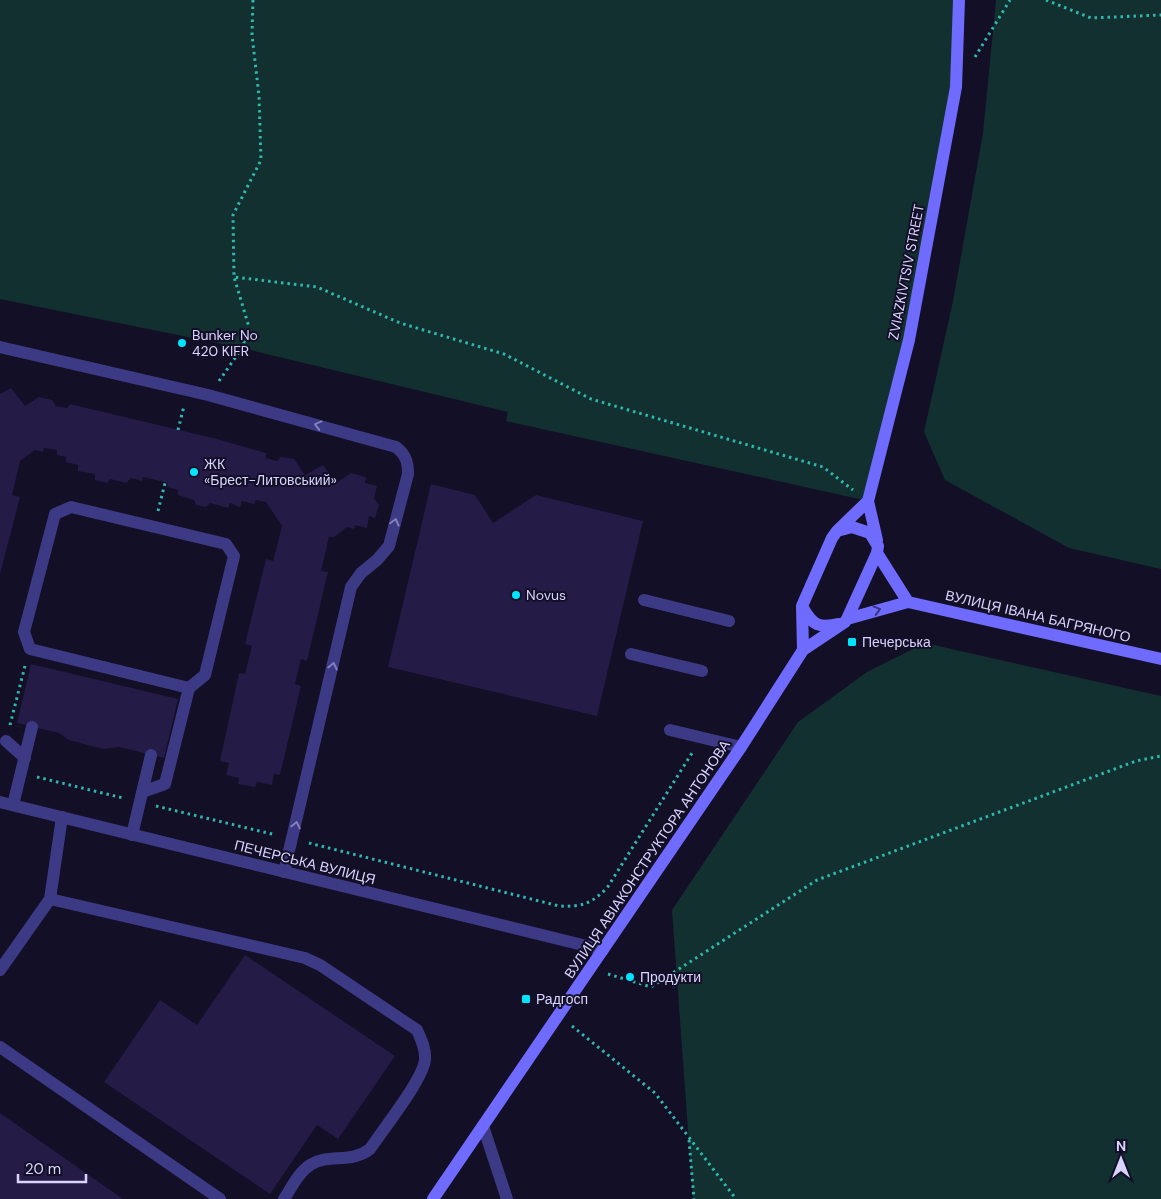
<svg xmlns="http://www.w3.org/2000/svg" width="1161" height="1199" viewBox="0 0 1161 1199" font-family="'DM Sans',sans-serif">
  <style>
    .green { fill: #12302f }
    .building { fill: #241b47 }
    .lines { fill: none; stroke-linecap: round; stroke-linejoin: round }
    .path { stroke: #2fb8b0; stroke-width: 3; stroke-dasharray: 2.5 4; stroke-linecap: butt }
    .lane { stroke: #3d3a85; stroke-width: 12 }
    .street { stroke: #3d3a85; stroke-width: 12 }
    .secondary { stroke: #6f6bff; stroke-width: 12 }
    .oneway { stroke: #837fbc }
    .oneway2 { stroke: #38347d }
    .poi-dot { fill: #00e5ff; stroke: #130f26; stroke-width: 2 }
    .labels { text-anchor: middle; stroke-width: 4; stroke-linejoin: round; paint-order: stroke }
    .street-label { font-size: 14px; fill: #d9d4ff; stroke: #130f26 }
    .poi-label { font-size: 14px; fill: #d9d4ff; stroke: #130f26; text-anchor: start }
  </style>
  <rect width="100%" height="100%" fill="#130f26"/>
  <path class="green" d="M 0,0 L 959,0 L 956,87 L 909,340 L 868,501 L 506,421 L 508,412 L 242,348 L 0,299 Z
    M 996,0 L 1161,0 L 1161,569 L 1069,548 L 945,480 L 924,432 L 953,301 L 983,133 Z
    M 925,643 L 1161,696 L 1161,1199 L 693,1199 L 672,910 L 798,722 L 867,672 Z"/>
  <path class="building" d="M 11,388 L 25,406 L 39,397 L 52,400 L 56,406 L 67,408 L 70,404 L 217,439 L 266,453 L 266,458 L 277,461 L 281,457 L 294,459 L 305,475 L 323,465 L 336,483 L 351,473 L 366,477 L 365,483 L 377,486 L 374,498 L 379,505 L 375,518 L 369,516 L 367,528 L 355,525 L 354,529 L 347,527 L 334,537 L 329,537 L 321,571 L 328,572 L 307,661 L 301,659 L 295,684 L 301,686 L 280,775 L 274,774 L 272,785 L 257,782 L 255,787 L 238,784 L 239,778 L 226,775 L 229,763 L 220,761 L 239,673 L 245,674 L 252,646 L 245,644 L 266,559 L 273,561 L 282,526 L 266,502 L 256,500 L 254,504 L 242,501 L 240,507 L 230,503 L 228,508 L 210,503 L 206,507 L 196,505 L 194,500 L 178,495 L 178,490 L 167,487 L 168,483 L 143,477 L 142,481 L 131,478 L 126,483 L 110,479 L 107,483 L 95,480 L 95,474 L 78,471 L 78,465 L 66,462 L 66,457 L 57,455 L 57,450 L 44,448 L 43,452 L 35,450 L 20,461 L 12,495 L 20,497 L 0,574 L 0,394 Z
    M 431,484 L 475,495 L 493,523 L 536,495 L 643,521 L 597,716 L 388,667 Z
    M 31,664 L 178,699 L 164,758 L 119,747 L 103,749 L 69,740 L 59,733 L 17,723 Z
    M 245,955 L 395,1056 L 338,1139 L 317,1125 L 270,1194 L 104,1082 L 160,1000 L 197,1025 Z
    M 0,1113 L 123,1199 L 0,1199 Z"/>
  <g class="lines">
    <path class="path" d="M 253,0 L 252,35 L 259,96 L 261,160 L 233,215 L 234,277 L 317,287 L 400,323 L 504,354 L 591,399 L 823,467 L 853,490
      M 1046,0 L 1091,18 L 1161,15
      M 975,57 L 1010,0
      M 219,381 L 242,348 L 249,327 L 234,277
      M 178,430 L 184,406
      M 158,511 L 165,483
      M 10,725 L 25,666
      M 37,777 L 123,798
      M 156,806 L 276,835
      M 309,843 L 559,906 C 582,907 591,904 607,888 L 692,753
      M 608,974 L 651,987 L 817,880 L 1136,761 L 1161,756
      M 572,1026 L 655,1093 L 736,1199
      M 689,1140 L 694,1199"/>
    <path class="lane" d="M 0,347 L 208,395 L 396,447 C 406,455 408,462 408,474 L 389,546 L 377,560 L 361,573 L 351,587 L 284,872
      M 71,507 L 226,544 L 234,556 L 205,675 L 189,688 L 30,649 L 24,632 L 55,514 Z
      M 644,600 L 729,621
      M 631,654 L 702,671
      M 670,730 L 741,747
      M 6,741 L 25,758
      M 142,792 L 165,784 L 189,688
      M 13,805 L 32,727
      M 132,835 L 151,755
      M 50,899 L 305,958 L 320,965 L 417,1030 C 421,1039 426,1049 425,1060 C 422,1081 384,1128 370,1149 C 351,1164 329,1153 310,1165 C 298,1173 292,1187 284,1199
      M 0,970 L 50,899 L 62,817
      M 0,1047 L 220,1199
      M 483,1126 L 507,1199"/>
    <path class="street" d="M 0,802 L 603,950"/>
    <path class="secondary" d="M 877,540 L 868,501 L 909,340 L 956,87 L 959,0
      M 877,553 L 908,602
      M 803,608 C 813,626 819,628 839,624
      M 847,619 L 908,602 L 1161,659
      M 803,650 L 802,606 L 832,538 L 837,531 L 868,501
      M 433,1199 L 741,747 L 803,650 L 845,622 L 847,619 L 877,553 L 878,546 L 870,533 L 852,527 L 837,531"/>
  </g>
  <defs><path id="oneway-chevron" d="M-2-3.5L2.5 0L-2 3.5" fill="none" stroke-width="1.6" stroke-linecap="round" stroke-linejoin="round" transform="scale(1.25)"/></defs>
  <g class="oneway">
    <use href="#oneway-chevron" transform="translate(318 425) rotate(-165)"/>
    <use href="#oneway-chevron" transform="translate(395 522) rotate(-75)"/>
    <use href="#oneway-chevron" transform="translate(333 666) rotate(-77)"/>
    <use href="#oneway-chevron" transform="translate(296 825) rotate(-77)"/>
  </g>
  <use class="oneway2" href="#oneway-chevron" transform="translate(877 610) rotate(-15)"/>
  <g class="poi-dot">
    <circle cx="182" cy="343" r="5"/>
    <circle cx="194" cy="472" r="5"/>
    <circle cx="516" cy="595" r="5"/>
    <rect x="847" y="637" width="10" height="10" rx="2.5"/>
    <circle cx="630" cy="977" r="5"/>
    <rect x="521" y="994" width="10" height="10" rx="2.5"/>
  </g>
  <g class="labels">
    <g class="street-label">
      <text transform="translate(906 272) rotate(-79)" y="5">ZVIAZKIVTSIV STREET</text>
      <text transform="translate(1038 616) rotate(13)" y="5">ВУЛИЦЯ ІВАНА БАГРЯНОГО</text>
      <text transform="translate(647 859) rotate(-56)" y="5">ВУЛИЦЯ АВІАКОНСТРУКТОРА АНТОНОВА</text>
      <text transform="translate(305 862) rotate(14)" y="5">ПЕЧЕРСЬКА ВУЛИЦЯ</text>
    </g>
    <g class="poi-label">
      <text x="192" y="340">Bunker No<tspan x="192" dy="16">420 KIFR</tspan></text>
      <text x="204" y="469">ЖК<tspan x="204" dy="16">«Брест-Литовський»</tspan></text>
      <text x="526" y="600">Novus</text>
      <text x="862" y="647">Печерська</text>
      <text x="640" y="982">Продукти</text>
      <text x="536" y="1004">Радгосп</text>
    </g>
  </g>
  <g transform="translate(1121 1159)" stroke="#130f26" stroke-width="4" paint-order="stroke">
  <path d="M0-4L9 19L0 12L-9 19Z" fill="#d9d4ff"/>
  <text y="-8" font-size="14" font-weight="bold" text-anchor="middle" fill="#d9d4ff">N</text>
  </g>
  <path d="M18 1174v8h68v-8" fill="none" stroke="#d9d4ff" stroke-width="2.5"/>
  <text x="25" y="1174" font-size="15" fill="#d9d4ff" stroke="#130f26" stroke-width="4" paint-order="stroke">20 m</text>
</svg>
